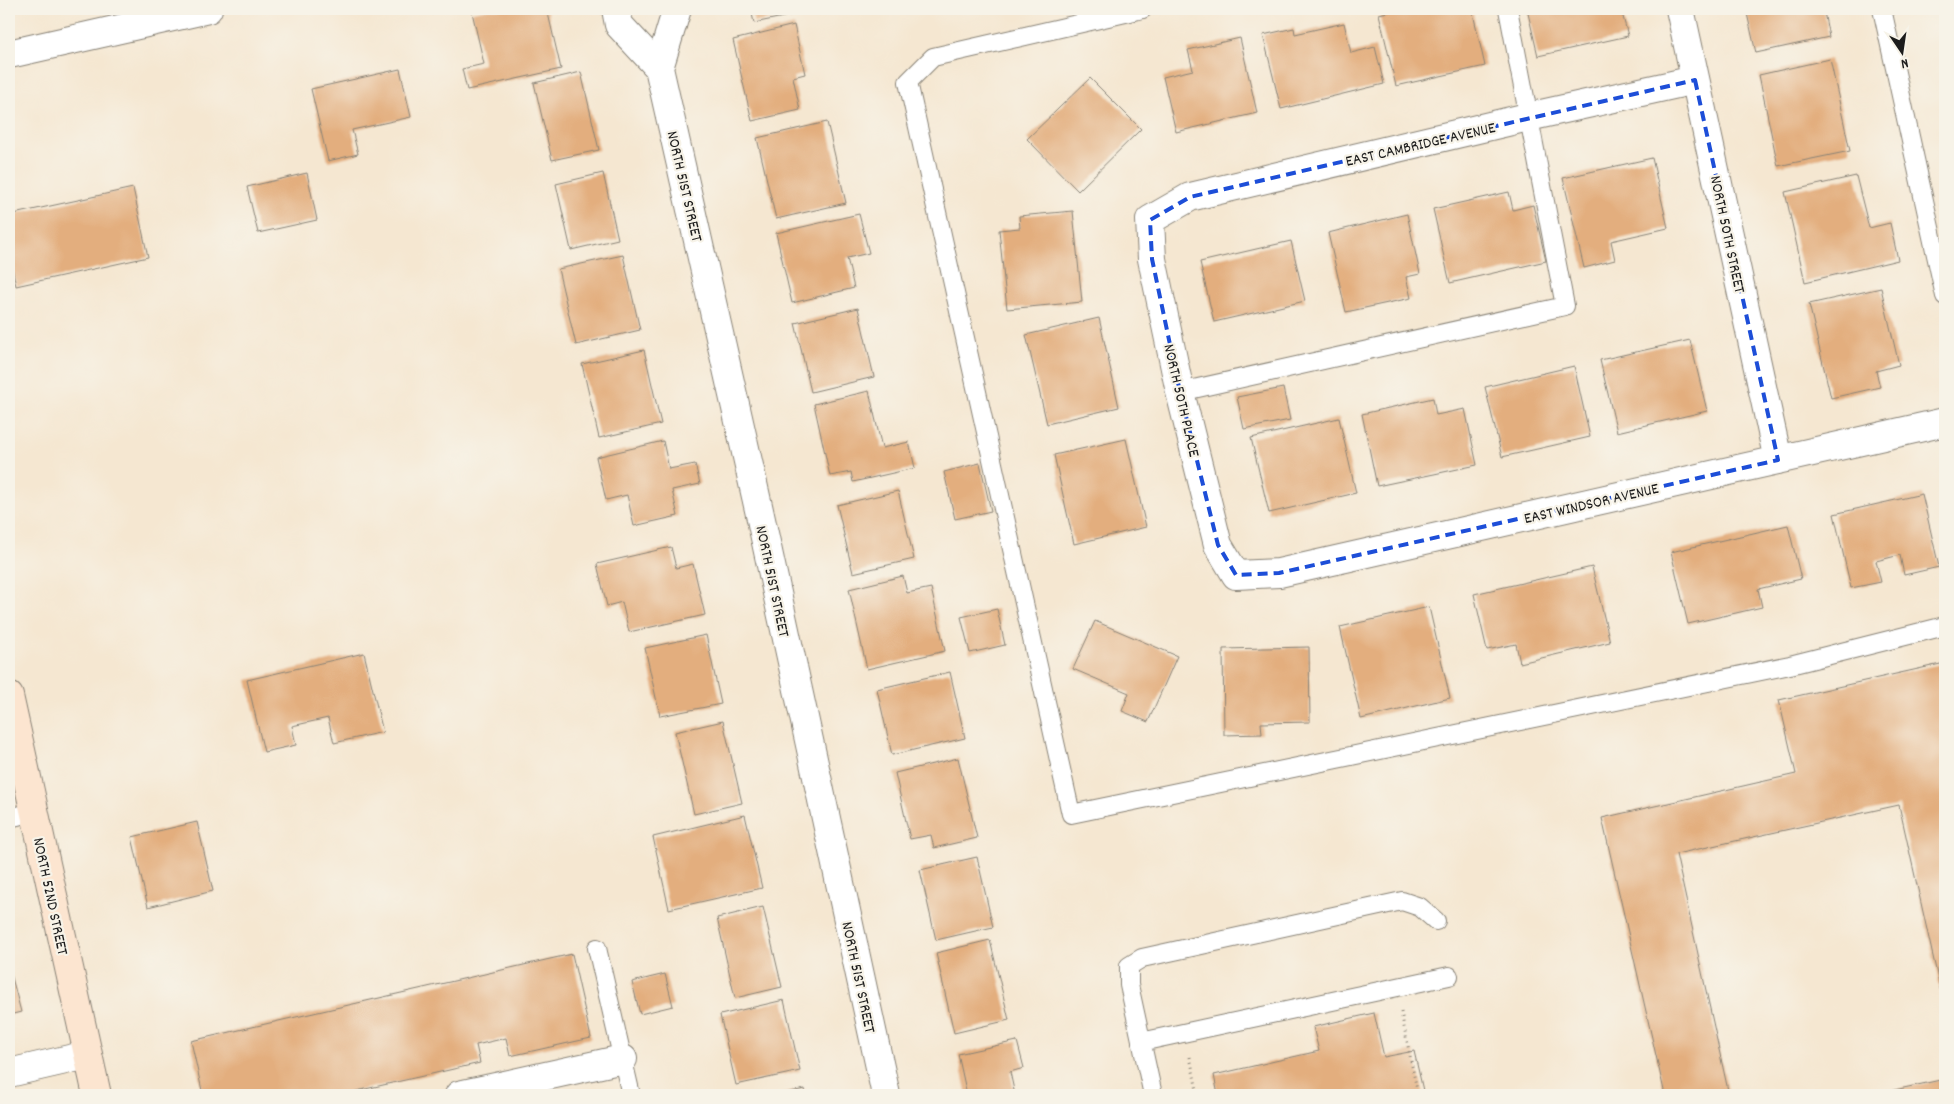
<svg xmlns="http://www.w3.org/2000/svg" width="1954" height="1104" viewBox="0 0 1954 1104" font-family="Dekko,sans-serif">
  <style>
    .building { fill: #e3ae7e }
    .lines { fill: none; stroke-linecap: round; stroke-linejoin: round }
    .service-casing { stroke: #888276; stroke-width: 20 }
    .minor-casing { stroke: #888276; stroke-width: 30 }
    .secondary-casing { stroke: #888276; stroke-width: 30 }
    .path { stroke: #888276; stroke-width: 3; stroke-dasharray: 1 4; stroke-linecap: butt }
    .service { stroke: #fff; stroke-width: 18 }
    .minor { stroke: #fff; stroke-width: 28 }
    .secondary { stroke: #fce5d0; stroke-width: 28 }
    .marked { fill: none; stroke: #1d4ed8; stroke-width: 4; stroke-dasharray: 10 6; stroke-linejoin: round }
    .labels { text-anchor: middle; stroke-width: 4.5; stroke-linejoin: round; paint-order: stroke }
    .street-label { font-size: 16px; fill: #1c1c1c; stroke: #f7f3e8 }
  </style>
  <rect width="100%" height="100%" fill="#f7f3e8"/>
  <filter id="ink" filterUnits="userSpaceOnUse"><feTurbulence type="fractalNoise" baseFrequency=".02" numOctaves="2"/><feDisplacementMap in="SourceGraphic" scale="10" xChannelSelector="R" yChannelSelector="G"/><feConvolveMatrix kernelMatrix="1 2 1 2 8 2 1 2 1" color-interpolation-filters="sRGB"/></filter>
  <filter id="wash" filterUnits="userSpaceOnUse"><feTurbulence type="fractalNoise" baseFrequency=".0096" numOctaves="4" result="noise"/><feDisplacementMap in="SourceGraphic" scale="20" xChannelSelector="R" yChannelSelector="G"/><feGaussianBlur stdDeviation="1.12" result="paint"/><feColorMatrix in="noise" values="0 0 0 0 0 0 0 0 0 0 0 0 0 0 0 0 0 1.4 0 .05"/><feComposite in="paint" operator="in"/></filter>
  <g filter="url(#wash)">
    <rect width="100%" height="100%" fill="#f5e7d1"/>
    <g id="blocks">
      <path class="building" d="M 488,9 L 547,9 L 561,69 L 467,90 L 462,69 L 484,64 L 472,12 Z
        M 751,9 L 817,9 L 817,10 L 754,23 Z
        M 1401,9 L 1472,9 L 1485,66 L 1396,86 L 1379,14 Z
        M 1527,9 L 1621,9 L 1628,36 L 1538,56 Z
        M 1746,9 L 1832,9 L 1824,12 L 1829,37 L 1756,53 Z
        M 1344,23 L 1351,53 L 1375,47 L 1384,84 L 1281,109 L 1263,35 L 1294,28 L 1295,34 Z
        M 794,25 L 805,74 L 793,77 L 800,110 L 752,121 L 733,40 Z
        M 1240,38 L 1257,113 L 1176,132 L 1163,77 L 1193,70 L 1188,50 Z
        M 1830,59 L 1850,151 L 1778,166 L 1759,75 Z
        M 400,69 L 411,117 L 352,130 L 358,154 L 328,161 L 311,89 Z
        M 581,72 L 599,150 L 552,160 L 534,83 Z
        M 1090,78 L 1141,129 L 1078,191 L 1027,139 Z
        M 827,122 L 846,203 L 776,219 L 757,138 Z
        M 1652,158 L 1668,228 L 1611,241 L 1615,260 L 1584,268 L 1563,178 Z
        M 307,173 L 317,220 L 258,233 L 247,187 Z
        M 603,173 L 618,239 L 571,250 L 556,184 Z
        M 1856,176 L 1869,228 L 1890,223 L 1898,260 L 1805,282 L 1785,192 Z
        M 133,188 L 148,257 L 16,286 L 9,253 L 9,215 Z
        M 1509,192 L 1513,210 L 1533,205 L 1546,261 L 1450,283 L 1433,209 Z
        M 1073,211 L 1082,302 L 1007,309 L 999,230 L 1020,228 L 1019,216 Z
        M 859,214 L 869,253 L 847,258 L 854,288 L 792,303 L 776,233 Z
        M 1407,214 L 1420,274 L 1406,277 L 1411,298 L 1346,312 L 1328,233 Z
        M 1291,241 L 1305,301 L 1214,322 L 1200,262 Z
        M 623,255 L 640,330 L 576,345 L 558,269 Z
        M 1881,288 L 1899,365 L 1876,371 L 1880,387 L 1831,398 L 1809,304 Z
        M 858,308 L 874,377 L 811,392 L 795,323 Z
        M 1099,318 L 1119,407 L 1047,424 L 1026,335 Z
        M 1690,340 L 1707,411 L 1617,432 L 1600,360 Z
        M 644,350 L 661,424 L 599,438 L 582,364 Z
        M 1574,366 L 1590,437 L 1502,457 L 1485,387 Z
        M 1283,388 L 1290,420 L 1244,429 L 1237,397 Z
        M 869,391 L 882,448 L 909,442 L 915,468 L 853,482 L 851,472 L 830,476 L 814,404 Z
        M 1433,398 L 1436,415 L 1465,409 L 1477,465 L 1377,486 L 1362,414 Z
        M 1339,418 L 1356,493 L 1269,513 L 1251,438 Z
        M 1126,439 L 1146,527 L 1074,544 L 1054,455 Z
        M 663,441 L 669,469 L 695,464 L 700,484 L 672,490 L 678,516 L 634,526 L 627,495 L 606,500 L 596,457 Z
        M 980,463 L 991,511 L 955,519 L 944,472 Z
        M 898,491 L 914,559 L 853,573 L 837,505 Z
        M 1922,494 L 1939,567 L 1904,575 L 1900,555 L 1876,561 L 1881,582 L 1851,588 L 1834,514 Z
        M 1788,525 L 1801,579 L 1758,589 L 1762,607 L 1688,624 L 1671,552 Z
        M 671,547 L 676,568 L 693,564 L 705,615 L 629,632 L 622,602 L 607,606 L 597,564 Z
        M 1592,567 L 1610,642 L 1520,663 L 1516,644 L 1487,650 L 1474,594 Z
        M 903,576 L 907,593 L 931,588 L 945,651 L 867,669 L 849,589 Z
        M 1429,607 L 1450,698 L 1361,719 L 1340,627 Z
        M 997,609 L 1005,645 L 970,653 L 961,617 Z
        M 1095,621 L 1177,656 L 1148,722 L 1122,711 L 1129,693 L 1073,669 Z
        M 706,635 L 721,704 L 660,716 L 645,648 Z
        M 1309,647 L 1310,722 L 1261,723 L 1262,734 L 1224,735 L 1223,649 Z
        M 364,653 L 383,732 L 334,743 L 328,718 L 292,726 L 296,745 L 264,752 L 247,680 Z
        M 1945,663 L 1945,1010 L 1899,805 L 1676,854 L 1729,1095 L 1665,1095 L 1602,818 L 1796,774 L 1779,700 Z
        M 950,672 L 965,738 L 892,755 L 877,689 Z
        M 723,721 L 742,803 L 694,814 L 675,732 Z
        M 958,758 L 977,838 L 934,848 L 931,835 L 910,839 L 895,773 Z
        M 745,815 L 762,888 L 669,909 L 653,837 Z
        M 197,822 L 213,891 L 148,907 L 132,837 Z
        M 977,857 L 993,927 L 936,940 L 920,870 Z
        M 763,907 L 782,987 L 735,998 L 717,918 Z
        M 990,940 L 1009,1020 L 954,1033 L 936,953 Z
        M 572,954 L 591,1038 L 510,1056 L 506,1038 L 476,1045 L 480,1063 L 339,1095 L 203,1095 L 191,1041 Z
        M 9,966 L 21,1012 L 9,1015 Z
        M 665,974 L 673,1006 L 640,1014 L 632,982 Z
        M 784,1000 L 800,1071 L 736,1085 L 720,1015 Z
        M 1374,1013 L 1384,1057 L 1414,1051 L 1424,1095 L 1218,1095 L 1214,1075 L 1319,1051 L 1313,1027 Z
        M 1017,1041 L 1024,1068 L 1010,1072 L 1015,1095 L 967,1095 L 958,1054 Z
        M 1945,1079 L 1945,1095 L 1876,1095 L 1876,1094 Z
        M 805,1089 L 806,1095 L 781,1095 L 781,1094 Z"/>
    </g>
  </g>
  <g filter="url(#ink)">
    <use href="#blocks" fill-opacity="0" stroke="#888276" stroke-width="1"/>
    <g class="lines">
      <defs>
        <path id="service" d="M 1143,9 L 933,57 L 908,82 L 1071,814 L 1790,665 L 1945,626
          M 1882,9 L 1945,296
          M 1180,392 L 1565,306 L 1508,9
          M 9,818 L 34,812
          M 597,948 L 631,1095
          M 1141,1042 L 1449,976
          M 1153,1095 L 1129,985 L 1129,966 L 1142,958 L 1402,901 L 1420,907 L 1436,921"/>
        <path id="minor" d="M 616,9 L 619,25 L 659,68
          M 677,9 L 659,68 L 759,510 L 886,1095
          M 1680,9 L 1778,460
          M 9,54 L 208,9
          M 1695,80 L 1528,117 L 1190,197 L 1150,220 L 1152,259 L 1180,392 L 1218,545 L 1236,575 L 1279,573 L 1945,422
          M 9,1073 L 87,1055
          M 459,1095 L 623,1059"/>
        <path id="secondary" d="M 9,696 L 97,1095"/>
      </defs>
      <use href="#service" class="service-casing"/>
      <use href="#minor" class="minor-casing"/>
      <use href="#secondary" class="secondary-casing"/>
      <path class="path" d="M 1401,1012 L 1418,1095
        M 1190,1057 L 1198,1095"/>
      <use href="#service" class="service"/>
      <use href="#minor" class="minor"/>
      <use href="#secondary" class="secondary"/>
    </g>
  </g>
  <path class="marked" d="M 1695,80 L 1778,460 L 1279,573 L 1236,575 L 1218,545 L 1180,392 L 1152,259 L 1150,220 L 1190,197 Z"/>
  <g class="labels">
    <g class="street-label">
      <text transform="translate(1420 143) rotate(-13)" y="6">EAST CAMBRIDGE AVENUE</text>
      <text transform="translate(686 186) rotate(77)" y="6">NORTH 51ST STREET</text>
      <text transform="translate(1729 234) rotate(78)" y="6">NORTH 50TH STREET</text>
      <text transform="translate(1183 400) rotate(77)" y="6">NORTH 50TH PLACE</text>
      <text transform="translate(1591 502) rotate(-13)" y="6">EAST WINDSOR AVENUE</text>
      <text transform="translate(774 581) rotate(78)" y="6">NORTH 51ST STREET</text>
      <text transform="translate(52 896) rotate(78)" y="6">NORTH 52ND STREET</text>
      <text transform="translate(860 977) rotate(78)" y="6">NORTH 51ST STREET</text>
    </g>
  </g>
  <rect width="1954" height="1104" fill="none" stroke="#f7f3e8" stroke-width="30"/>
  <g transform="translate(1902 52) rotate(167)" stroke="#f7f3e8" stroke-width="4" paint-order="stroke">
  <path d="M0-4L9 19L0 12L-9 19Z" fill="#1c1c1c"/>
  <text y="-8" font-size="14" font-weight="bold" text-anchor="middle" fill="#1c1c1c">N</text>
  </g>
</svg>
